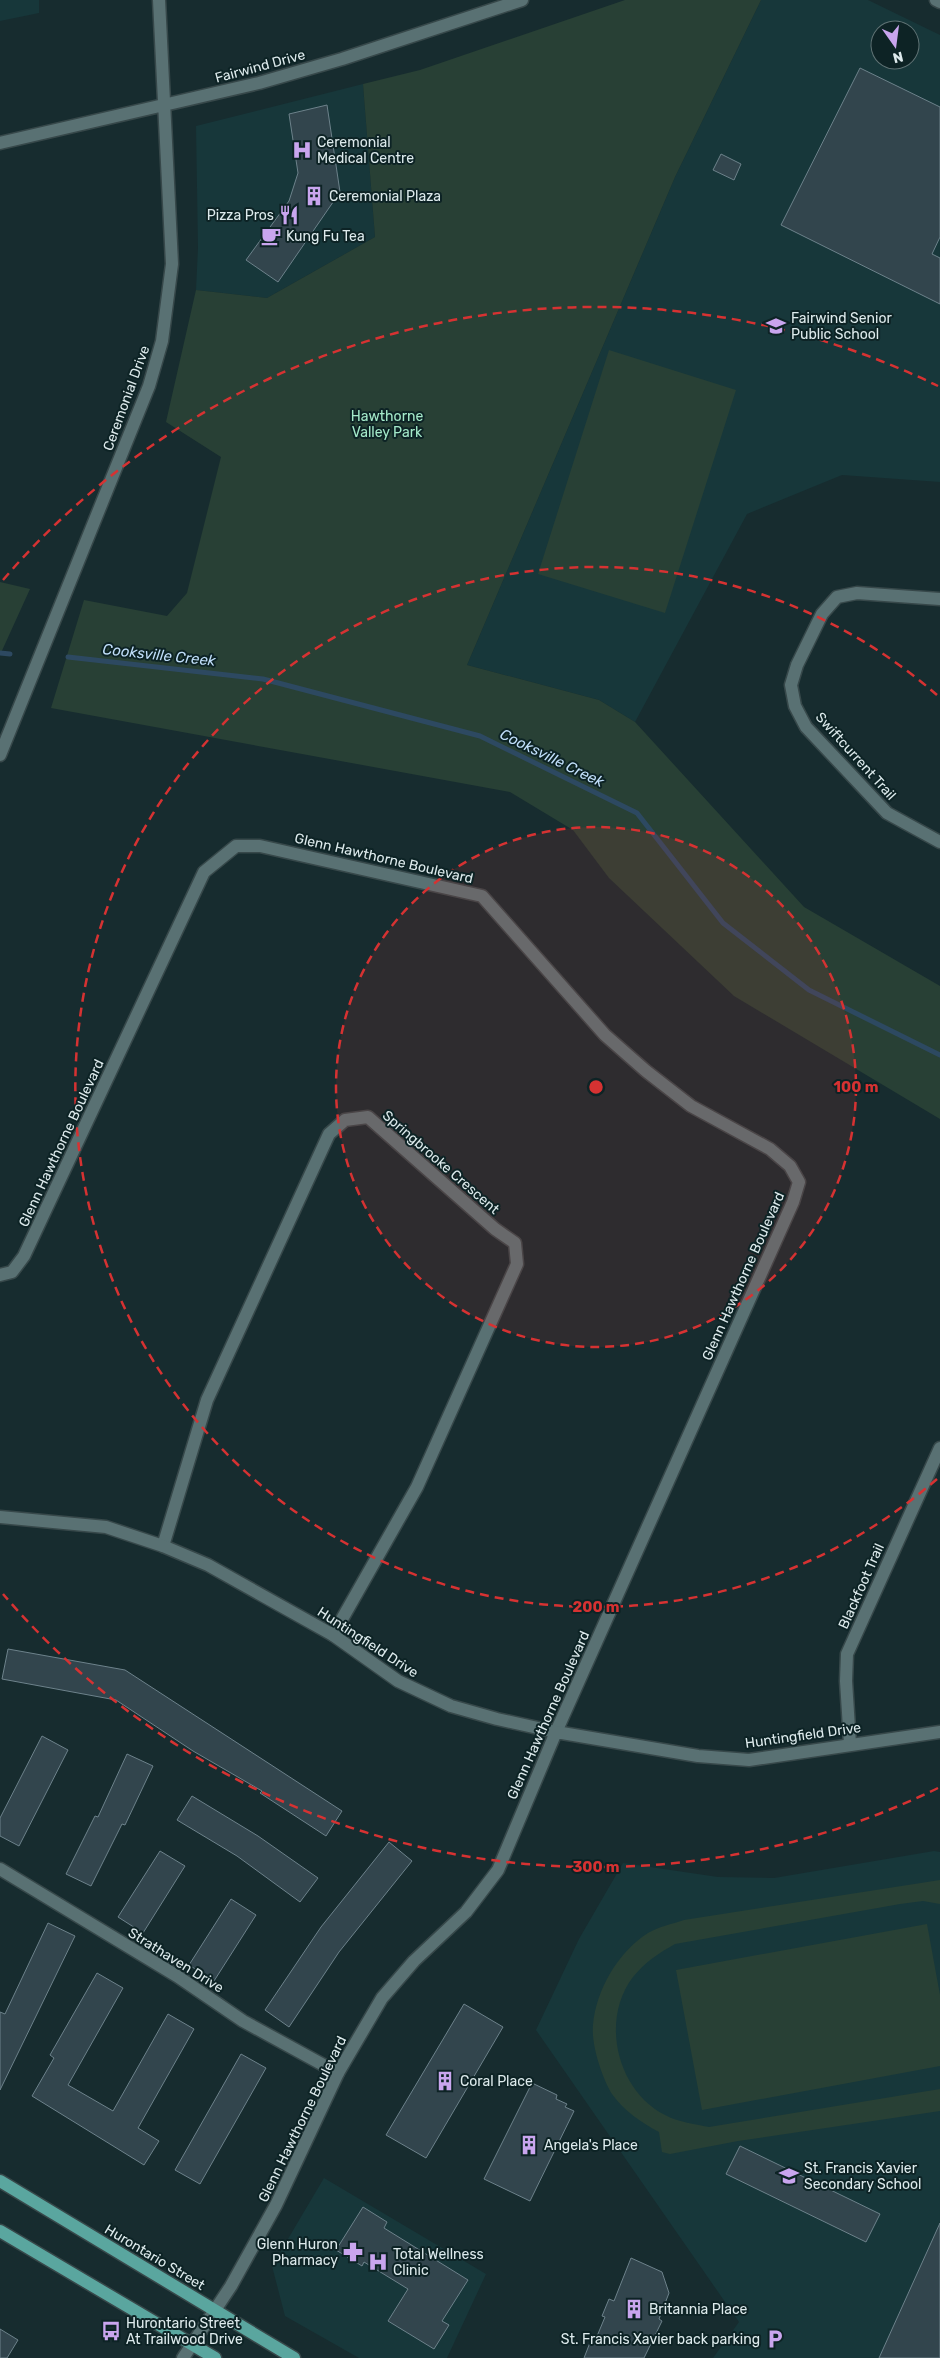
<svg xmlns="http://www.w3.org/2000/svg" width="940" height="2358" viewBox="0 0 940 2358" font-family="Rubik,sans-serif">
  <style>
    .built { fill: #17373a; fill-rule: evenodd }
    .green { fill: #284035 }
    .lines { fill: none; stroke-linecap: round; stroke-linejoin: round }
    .stream { stroke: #2d4961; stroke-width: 5 }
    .building { fill: #32454d; stroke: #6d828b }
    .minor-casing { stroke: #37484a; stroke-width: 15 }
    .tertiary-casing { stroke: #37484a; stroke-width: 15 }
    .primary-casing { stroke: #37484a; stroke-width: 15 }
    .minor { stroke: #597173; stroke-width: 12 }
    .tertiary { stroke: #597173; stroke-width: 12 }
    .primary { stroke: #5aa69f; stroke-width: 12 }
    .ring { fill: none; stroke: #d63232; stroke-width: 2.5; stroke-dasharray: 9 6 }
    .labels { text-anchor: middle; stroke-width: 4; stroke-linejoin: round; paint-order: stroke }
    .street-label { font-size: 14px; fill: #ddeaec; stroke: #0d2325 }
    .poi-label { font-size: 14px; fill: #ddeaec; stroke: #0d2325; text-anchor: start }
    .park-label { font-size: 14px; fill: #a4e9c9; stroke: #0d2325 }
    .water-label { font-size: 15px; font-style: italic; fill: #c0def9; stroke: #0d2325 }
    .centre { fill: #d63232; stroke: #0d2325; stroke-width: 2.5 }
    .ring-label { font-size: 15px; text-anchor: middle; font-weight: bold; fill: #d63232; stroke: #0d2325; stroke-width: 4; stroke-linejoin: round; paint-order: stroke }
  </style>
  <rect width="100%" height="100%" fill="#172c2f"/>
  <path class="built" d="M 0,0 L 39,0 L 39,13 L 0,21 Z
    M 761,0 L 868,0 L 940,35 L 940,482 L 842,475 L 747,514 L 635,722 L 599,700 L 467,665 L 675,177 ZM 880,30 L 910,30 L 910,60 L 880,60 Z
    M 363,84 L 375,237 L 267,298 L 196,290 L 198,248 L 196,126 Z
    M 934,1851 L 940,1852 L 940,2358 L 713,2358 L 739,2322 L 536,2030 L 579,1939 L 623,1863 L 718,1877 L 774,1878 Z
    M 324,2178 L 486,2274 L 447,2358 L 359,2358 L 285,2316 L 272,2266 Z"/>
  <path class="green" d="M 625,0 L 761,0 L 675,177 L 467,665 L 599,700 L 635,722 L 804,907 L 940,986 L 940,1119 L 734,996 L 609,878 L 573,830 L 510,792 L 51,708 L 84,600 L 167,616 L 187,593 L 221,457 L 166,422 L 196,290 L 267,298 L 375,237 L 363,84 L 420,70 Z
    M 609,350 L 736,390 L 665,613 L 538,574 Z
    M 0,582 L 30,589 L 0,655 Z
    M 940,1880 L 940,1904 L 923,1901 L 900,1904 L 675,1944 C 659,1953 645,1962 633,1977 C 600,2020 617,2091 665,2115 C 678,2122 694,2124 709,2127 L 940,2089 L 940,2111 L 738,2141 L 670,2154 L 662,2152 L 659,2132 C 642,2123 623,2110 612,2094 C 602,2078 591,2044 593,2025 C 596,1990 618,1952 648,1933 C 658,1927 672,1924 684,1920 Z
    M 927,1924 L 940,1995 L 940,2066 L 702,2110 L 676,1970 Z"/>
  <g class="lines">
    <path class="stream" d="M 0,653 L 10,654
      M 68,657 L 263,679 L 480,736 L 637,813 L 723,923 L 809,990 L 940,1055"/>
  </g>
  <path class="building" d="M 860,68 L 940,107 L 940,237 L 932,254 L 940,258 L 940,304 L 781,225 Z
    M 327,105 L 340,192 L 278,282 L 246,260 L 289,201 L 298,173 L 289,114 Z
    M 721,154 L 741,164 L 734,180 L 713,170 Z
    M 8,1649 L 125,1670 L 342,1811 L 326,1836 L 260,1793 L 262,1791 L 193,1751 L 116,1700 L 2,1679 Z
    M 42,1736 L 68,1750 L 19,1846 L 0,1836 L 0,1818 Z
    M 127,1754 L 153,1766 L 125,1825 L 122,1824 L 91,1886 L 66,1874 L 95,1816 L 98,1817 Z
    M 192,1796 L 258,1836 L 318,1878 L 300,1902 L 237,1856 L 177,1820 Z
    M 389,1842 L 412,1861 L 339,1952 L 289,2027 L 265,2010 L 321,1927 Z
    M 160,1851 L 185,1866 L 143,1933 L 118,1917 Z
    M 231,1899 L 256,1915 L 214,1981 L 189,1965 Z
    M 48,1923 L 75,1936 L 0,2090 L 0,2012 L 5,2014 Z
    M 97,1973 L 123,1988 L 68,2085 L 113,2111 L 168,2014 L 194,2029 L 138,2128 L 159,2141 L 144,2165 L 32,2096 L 54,2058 L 50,2055 Z
    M 464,2004 L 503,2027 L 426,2158 L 386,2135 Z
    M 241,2054 L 266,2068 L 200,2184 L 175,2170 Z
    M 532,2083 L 557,2095 L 556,2099 L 567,2104 L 565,2107 L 574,2111 L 530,2201 L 484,2179 Z
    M 740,2146 L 880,2214 L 866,2242 L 726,2174 Z
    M 363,2207 L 387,2222 L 384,2228 L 468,2280 L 442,2321 L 449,2325 L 434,2349 L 388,2321 L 408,2289 L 364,2262 L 362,2266 L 336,2250 Z
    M 940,2223 L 940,2358 L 879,2358 Z
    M 631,2258 L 662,2272 L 669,2293 L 659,2319 L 662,2321 L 644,2358 L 584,2358 L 591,2340 L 595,2341 L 605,2317 L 602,2316 L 609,2299 L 614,2301 Z
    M 0,2329 L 18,2340 L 7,2358 L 0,2358 Z"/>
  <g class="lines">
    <defs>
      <path id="minor" d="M 940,599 L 857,593 L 837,597 L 822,614 L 797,665 L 791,685 L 795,706 L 806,727 L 887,813 L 940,842
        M 0,1275 L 12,1272 L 24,1256 L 204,872 L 236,846 L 260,846 L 482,896 L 605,1035 L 646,1071 L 691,1106 L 770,1149 L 790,1166 L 799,1182 L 793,1202 L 556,1732
        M 163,1546 L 207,1400 L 329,1134 L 345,1120 L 368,1117 L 495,1229 L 515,1243 L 517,1264 L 417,1487 L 333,1635
        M 850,1744 L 846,1681 L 847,1654 L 940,1448
        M 0,1869 L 177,1976 L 243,2021 L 338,2073"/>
      <path id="tertiary" d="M 936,0 L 940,2
        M 0,143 L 259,83 L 342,59 L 522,0
        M 0,755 L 149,386 L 162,341 L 172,264 L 159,0
        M 0,1517 L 106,1527 L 163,1546 L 208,1565 L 333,1635 L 398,1681 L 451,1706 L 497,1719 L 556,1732 L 698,1756 L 749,1760 L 940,1732
        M 183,2358 L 231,2286 L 276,2205 L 338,2073 L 382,1998 L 414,1961 L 466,1912 L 498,1870 L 556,1732"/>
      <path id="primary" d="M 0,2181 L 294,2358
        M 0,2231 L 215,2358"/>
    </defs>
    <use href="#minor" class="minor-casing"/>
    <use href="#tertiary" class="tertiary-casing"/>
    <use href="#primary" class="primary-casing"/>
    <use href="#minor" class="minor"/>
    <use href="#tertiary" class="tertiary"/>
    <use href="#primary" class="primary"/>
  </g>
  <circle cx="596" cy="1087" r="260" fill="#d63232" fill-opacity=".12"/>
  <g class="ring">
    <circle cx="596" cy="1087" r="260"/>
    <path d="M937 1479A520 520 0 1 1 937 695"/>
    <path d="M938 1788A780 780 0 0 1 3 1594M3 580A780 780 0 0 1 938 386"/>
  </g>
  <defs>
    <symbol id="hospital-bare" viewBox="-9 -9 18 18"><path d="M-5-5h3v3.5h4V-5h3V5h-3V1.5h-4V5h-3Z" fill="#c9a5ee" stroke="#0d2325" stroke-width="2.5" paint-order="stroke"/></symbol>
    <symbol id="building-bare" viewBox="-9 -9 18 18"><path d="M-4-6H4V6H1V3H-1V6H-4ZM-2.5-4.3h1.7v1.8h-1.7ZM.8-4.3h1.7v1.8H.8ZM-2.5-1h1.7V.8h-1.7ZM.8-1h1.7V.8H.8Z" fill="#c9a5ee" stroke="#0d2325" stroke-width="2.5" paint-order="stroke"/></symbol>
    <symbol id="restaurant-bare" viewBox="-9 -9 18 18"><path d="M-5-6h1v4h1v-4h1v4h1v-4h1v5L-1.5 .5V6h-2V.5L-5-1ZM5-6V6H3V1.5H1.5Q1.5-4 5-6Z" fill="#c9a5ee" stroke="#0d2325" stroke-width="2.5" paint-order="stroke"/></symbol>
    <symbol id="cafe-bare" viewBox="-9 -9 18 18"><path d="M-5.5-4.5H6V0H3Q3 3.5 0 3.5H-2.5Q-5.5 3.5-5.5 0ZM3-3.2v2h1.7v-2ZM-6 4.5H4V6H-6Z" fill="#c9a5ee" stroke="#0d2325" stroke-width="2.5" paint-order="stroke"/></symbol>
    <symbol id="school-bare" viewBox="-9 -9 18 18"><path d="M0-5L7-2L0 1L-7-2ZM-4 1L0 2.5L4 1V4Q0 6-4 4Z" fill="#c9a5ee" stroke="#0d2325" stroke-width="2.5" paint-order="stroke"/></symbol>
    <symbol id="pharmacy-bare" viewBox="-9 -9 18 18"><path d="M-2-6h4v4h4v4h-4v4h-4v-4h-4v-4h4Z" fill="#c9a5ee" stroke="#0d2325" stroke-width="2.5" paint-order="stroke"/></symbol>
    <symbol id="bus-bare" viewBox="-9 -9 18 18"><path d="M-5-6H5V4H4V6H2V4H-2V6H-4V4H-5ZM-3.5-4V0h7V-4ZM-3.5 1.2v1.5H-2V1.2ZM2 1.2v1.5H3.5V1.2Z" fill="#c9a5ee" stroke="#0d2325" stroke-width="2.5" paint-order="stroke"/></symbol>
    <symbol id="parking-bare" viewBox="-9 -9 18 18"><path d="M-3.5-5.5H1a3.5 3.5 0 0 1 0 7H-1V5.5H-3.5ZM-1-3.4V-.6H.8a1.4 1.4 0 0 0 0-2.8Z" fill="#c9a5ee" stroke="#0d2325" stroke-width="2.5" paint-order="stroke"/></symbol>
  </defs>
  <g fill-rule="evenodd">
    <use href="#hospital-bare" x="288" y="136" width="28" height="28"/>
    <use href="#building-bare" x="300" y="182" width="28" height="28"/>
    <use href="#restaurant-bare" x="275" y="201" width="28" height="28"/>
    <use href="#cafe-bare" x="257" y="222" width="28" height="28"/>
    <use href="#school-bare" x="762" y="312" width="28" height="28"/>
    <use href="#building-bare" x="431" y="2067" width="28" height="28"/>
    <use href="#building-bare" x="515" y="2131" width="28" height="28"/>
    <use href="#school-bare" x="775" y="2162" width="28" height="28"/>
    <use href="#pharmacy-bare" x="339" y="2238" width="28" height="28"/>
    <use href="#hospital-bare" x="364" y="2248" width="28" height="28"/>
    <use href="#building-bare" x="620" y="2295" width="28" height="28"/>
    <use href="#bus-bare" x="97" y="2317" width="28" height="28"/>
    <use href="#parking-bare" x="761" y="2325" width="28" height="28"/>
  </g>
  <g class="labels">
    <g class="street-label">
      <text transform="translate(260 66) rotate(-15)" y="5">Fairwind Drive</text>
      <text transform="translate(126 398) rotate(-70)" y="5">Ceremonial Drive</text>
      <text transform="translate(856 756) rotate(48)" y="5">Swiftcurrent Trail</text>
      <text transform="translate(384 858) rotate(13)" y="5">Glenn Hawthorne Boulevard</text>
      <text transform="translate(61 1143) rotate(-65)" y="5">Glenn Hawthorne Boulevard</text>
      <text transform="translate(441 1162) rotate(41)" y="5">Springbrooke Crescent</text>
      <text transform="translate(743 1276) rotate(-66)" y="5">Glenn Hawthorne Boulevard</text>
      <text transform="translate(861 1586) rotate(-66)" y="5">Blackfoot Trail</text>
      <text transform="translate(368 1642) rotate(33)" y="5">Huntingfield Drive</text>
      <text transform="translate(548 1715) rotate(-66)" y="5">Glenn Hawthorne Boulevard</text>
      <text transform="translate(803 1735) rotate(-8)" y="5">Huntingfield Drive</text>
      <text transform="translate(176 1960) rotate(32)" y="5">Strathaven Drive</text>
      <text transform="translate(302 2119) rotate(-64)" y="5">Glenn Hawthorne Boulevard</text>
      <text transform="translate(155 2257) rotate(31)" y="5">Hurontario Street</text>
    </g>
    <g class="poi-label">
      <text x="317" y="147">Ceremonial<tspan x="317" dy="16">Medical Centre</tspan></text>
      <text x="329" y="201">Ceremonial Plaza</text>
      <text x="274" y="220" text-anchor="end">Pizza Pros</text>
      <text x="286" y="241">Kung Fu Tea</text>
      <text x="791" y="323">Fairwind Senior<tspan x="791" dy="16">Public School</tspan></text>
      <text x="460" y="2086">Coral Place</text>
      <text x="544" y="2150">Angela's Place</text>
      <text x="804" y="2173">St. Francis Xavier<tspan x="804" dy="16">Secondary School</tspan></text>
      <text x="338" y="2249" text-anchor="end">Glenn Huron<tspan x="338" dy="16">Pharmacy</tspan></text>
      <text x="393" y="2259">Total Wellness<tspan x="393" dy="16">Clinic</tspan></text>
      <text x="649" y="2314">Britannia Place</text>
      <text x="126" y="2328">Hurontario Street<tspan x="126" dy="16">At Trailwood Drive</tspan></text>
      <text x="760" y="2344" text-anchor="end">St. Francis Xavier back parking</text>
    </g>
    <g class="park-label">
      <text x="387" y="421">Hawthorne<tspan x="387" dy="16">Valley Park</tspan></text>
    </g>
    <g class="water-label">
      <text transform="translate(159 655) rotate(6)" y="5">Cooksville Creek</text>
      <text transform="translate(552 758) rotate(26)" y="5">Cooksville Creek</text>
    </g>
  </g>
  <circle cx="596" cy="1087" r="8" class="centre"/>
  <g class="ring-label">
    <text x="856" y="1092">100 m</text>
    <text x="596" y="1612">200 m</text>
    <text x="596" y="1872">300 m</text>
  </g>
  <g transform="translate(895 45) rotate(166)"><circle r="24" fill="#0d2325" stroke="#607375"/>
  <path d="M0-4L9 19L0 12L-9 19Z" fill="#c9a5ee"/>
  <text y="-8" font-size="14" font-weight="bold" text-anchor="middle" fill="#ddeaec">N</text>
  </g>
</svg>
